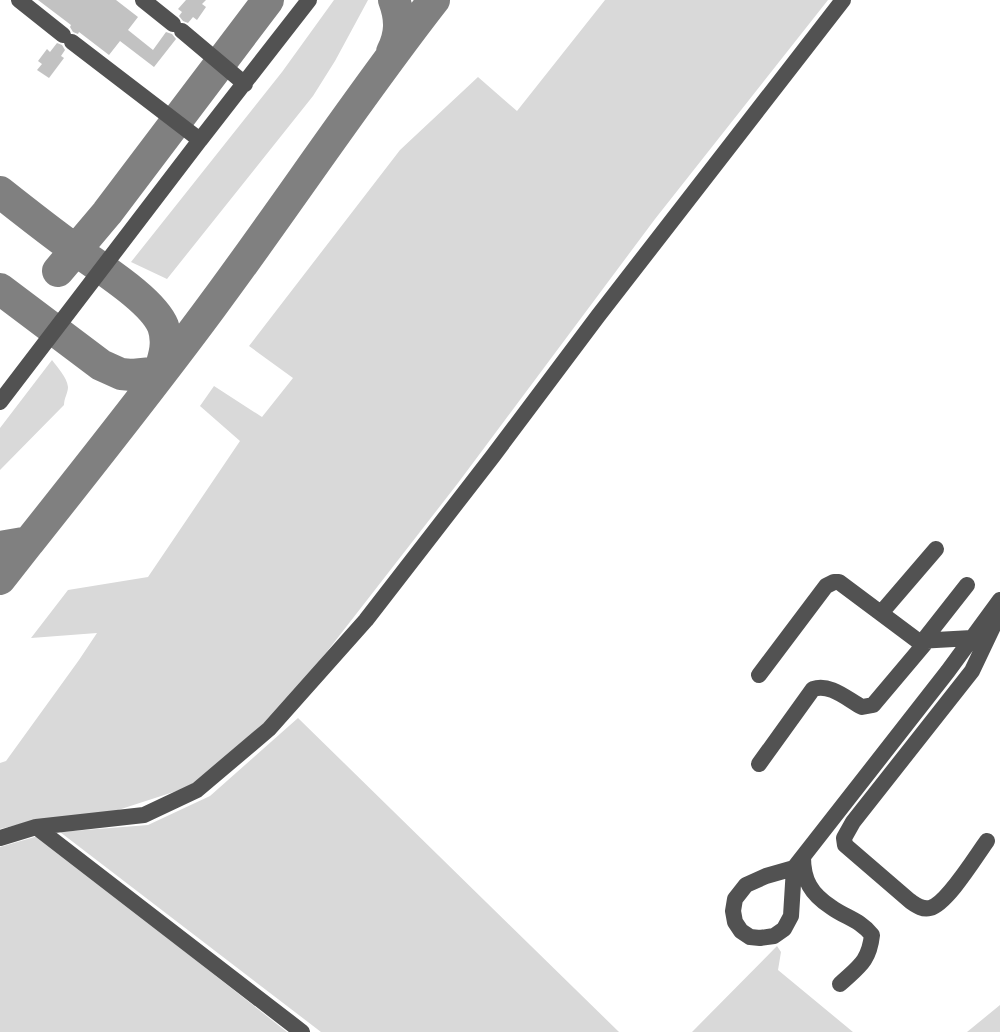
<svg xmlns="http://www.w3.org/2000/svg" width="1000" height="1032" viewBox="0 0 1000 1032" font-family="'DM Sans',sans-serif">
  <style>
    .green { fill: #d9d9d9 }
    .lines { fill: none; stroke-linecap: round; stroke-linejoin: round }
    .taxiway { stroke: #808080; stroke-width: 32 }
    .building { fill: #c2c2c2 }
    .minor { stroke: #525252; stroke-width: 16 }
  </style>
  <rect width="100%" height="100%" fill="#fff"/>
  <path class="green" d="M 334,0 L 368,0 L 335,61 L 313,96 L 167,279 L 131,262 L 282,72 Z
    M 605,0 L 828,0 L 655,219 L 458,483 L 287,703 L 192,786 L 115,811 L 29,822 L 0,829 L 0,763 L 6,761 L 79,660 L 97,633 L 31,638 L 68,590 L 148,577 L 240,441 L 200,406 L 214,386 L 262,417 L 293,378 L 249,346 L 400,150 L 478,77 L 517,111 Z
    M 52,360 C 57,367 67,377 68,387 C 68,393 64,398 64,405 L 0,470 L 0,428 Z
    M 298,718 L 619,1032 L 321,1032 L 60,832 L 148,825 L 210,796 Z
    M 38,836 L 287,1032 L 0,1032 L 0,847 Z
    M 777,946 L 781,952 L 778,970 L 853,1032 L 692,1032 Z
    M 1000,1005 L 1000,1032 L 967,1032 Z"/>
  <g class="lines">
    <path class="taxiway" d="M 392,52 C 401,34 401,19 394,0
      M 0,192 C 24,211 48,230 73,248 C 97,266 152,299 163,326 C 169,343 164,357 159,373
      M 58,271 L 107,213 L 268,0
      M 0,289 L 101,365 L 121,374 L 132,375 L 152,373 L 165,368
      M 0,547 L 29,542 C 91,464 153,386 212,306 C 287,205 356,100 434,0
      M 0,579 L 29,542"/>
  </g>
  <path class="building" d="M 38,0 L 116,0 L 138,17 L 128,30 L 153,50 L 166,32 L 172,34 L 176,39 L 154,67 L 120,41 L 109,55 L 79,32 L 78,34 L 73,32 L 70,27 L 71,25 Z
    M 186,0 L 206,0 L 202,4 L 206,7 L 197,20 L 193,17 L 188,23 L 183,21 L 179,16 L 182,12 L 178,9 Z
    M 57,43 L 62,45 L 65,50 L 61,56 L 64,58 L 49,78 L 37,70 L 42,64 L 38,61 L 47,49 L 50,52 Z"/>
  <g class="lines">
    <path class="minor" d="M 19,0 L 63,35
      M 143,0 L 173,24
      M 182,31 L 245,84
      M 200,140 L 309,0
      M 0,402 L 200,140 L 72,42
      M 881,613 L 936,549
      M 923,641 L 967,585
      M 759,675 L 826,586 L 834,582 L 839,582 L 918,641 L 972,638
      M 759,764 L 813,689 C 830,683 847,699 862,707 L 873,705 L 927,641
      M 36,827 L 302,1032
      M 0,838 L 36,827 L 144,815 L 197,790 L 269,729 L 366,620 L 493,456 L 598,316 L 843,0
      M 987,841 C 976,856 947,904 930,908 C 922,910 916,905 910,901 L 845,845 L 844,838 L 853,822 L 972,671 L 1000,612
      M 803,857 C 803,880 811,894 831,907 C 846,918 859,919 872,935 C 869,962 858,967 840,984
      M 794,868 L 766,876 L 746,885 L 735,899 L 733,911 L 735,922 L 741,931 L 750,937 L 760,938 L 774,936 L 784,929 L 791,916 L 794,868 L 948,671 L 1000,600"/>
  </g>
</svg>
